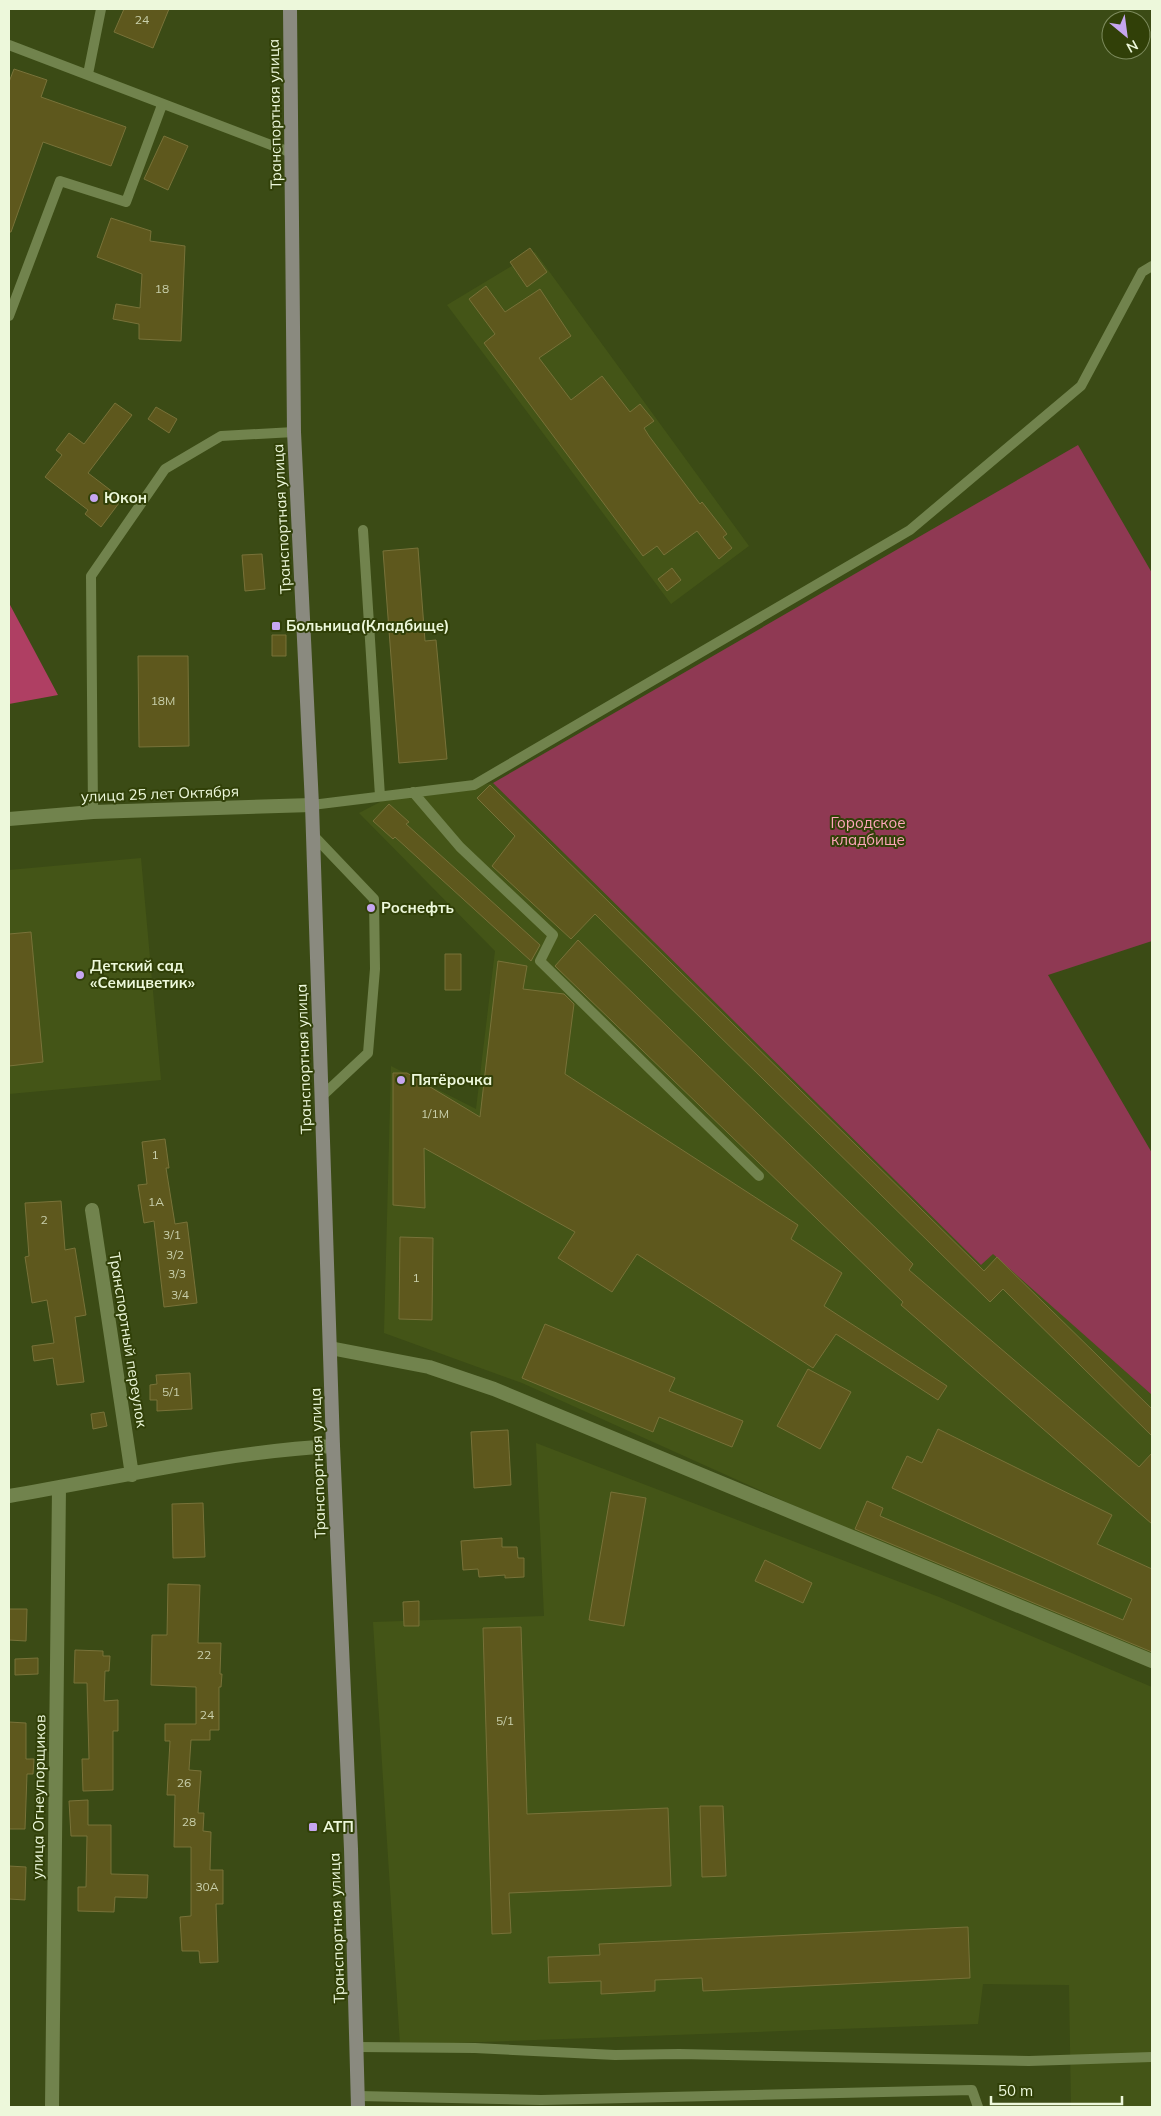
<svg xmlns="http://www.w3.org/2000/svg" width="1161" height="2116" viewBox="0 0 1161 2116" font-family="Mulish,sans-serif">
  <style>
    .built { fill: #445517 }
    .green { fill: #8f3953 }
    .forest { fill: #af3f63 }
    .building { fill: #5e581d; stroke: #787239 }
    .lines { fill: none; stroke-linecap: round; stroke-linejoin: round }
    .service { stroke: #71834d; stroke-width: 10 }
    .minor { stroke: #71834d; stroke-width: 14 }
    .tertiary { stroke: #71834d; stroke-width: 14 }
    .secondary { stroke: #8a8a7f; stroke-width: 14 }
    .poi-dot { fill: #c6a6f0; stroke: #314008; stroke-width: 2 }
    .labels { text-anchor: middle; stroke-width: 4; stroke-linejoin: round; paint-order: stroke }
    .number-label { font-size: 12px; fill: #c9d0ac }
    .street-label { font-size: 15px; fill: #edf8db; stroke: #314008 }
    .poi-label { font-size: 15px; font-weight: bold; fill: #edf8db; stroke: #314008; text-anchor: start }
    .park-label { font-size: 15px; fill: #fea6bb; stroke: #314008 }
  </style>
  <rect width="100%" height="100%" fill="#3b4b15"/>
  <path class="built" d="M 535,252 L 749,546 L 671,604 L 447,305 Z
    M 493,783 L 981,1265 L 993,1253 L 1152,1395 L 1152,1667 L 522,1383 L 384,1333 L 391,1066 L 476,1109 L 495,951 L 359,813 L 382,801 Z
    M 141,858 L 161,1080 L 9,1094 L 9,870 Z
    M 536,1443 L 939,1597 L 1152,1687 L 1152,2107 L 1071,2107 L 1069,1985 L 983,1984 L 978,2024 L 400,2045 L 373,1622 L 544,1616 Z"/>
  <path class="green" d="M 1078,445 L 1152,573 L 1152,941 L 1048,975 L 1152,1153 L 1152,1395 L 993,1254 L 981,1265 L 493,783 Z"/>
  <path class="forest" d="M 9,603 L 58,695 L 9,704 Z"/>
  <path class="building" d="M 124,9 L 169,9 L 153,48 L 114,32 Z
    M 14,69 L 47,80 L 41,97 L 126,127 L 111,166 L 43,142 L 11,232 L 9,232 L 9,82 Z
    M 164,136 L 188,146 L 168,190 L 144,179 Z
    M 111,218 L 151,231 L 150,241 L 185,246 L 181,341 L 139,339 L 139,324 L 113,319 L 116,304 L 140,308 L 142,274 L 97,257 Z
    M 530,248 L 547,272 L 527,287 L 510,262 Z
    M 486,286 L 505,312 L 540,289 L 571,336 L 539,358 L 571,400 L 602,376 L 630,412 L 640,404 L 654,421 L 644,428 L 649,436 L 700,504 L 702,502 L 727,534 L 723,537 L 732,548 L 719,559 L 697,531 L 664,555 L 657,546 L 643,556 L 484,343 L 495,334 L 469,299 Z
    M 115,403 L 132,415 L 88,473 L 122,499 L 101,527 L 85,514 L 88,510 L 45,477 L 62,455 L 56,450 L 69,433 L 84,444 Z
    M 156,407 L 177,419 L 169,433 L 148,419 Z
    M 418,548 L 425,641 L 436,640 L 447,759 L 399,763 L 383,551 Z
    M 262,554 L 265,589 L 245,591 L 242,555 Z
    M 672,568 L 681,580 L 667,591 L 658,579 Z
    M 272,635 L 286,635 L 286,656 L 272,656 Z
    M 138,656 L 188,656 L 189,746 L 139,747 Z
    M 490,785 L 984,1271 L 997,1257 L 1152,1409 L 1152,1436 L 1003,1289 L 990,1302 L 595,914 L 571,939 L 492,866 L 515,836 L 477,798 Z
    M 389,804 L 409,822 L 406,824 L 540,945 L 531,961 L 395,837 L 393,839 L 373,821 Z
    M 31,932 L 43,1062 L 9,1066 L 9,934 Z
    M 578,940 L 913,1264 L 909,1270 L 1139,1467 L 1152,1453 L 1152,1524 L 901,1305 L 903,1302 L 555,966 Z
    M 445,954 L 461,954 L 461,990 L 445,990 Z
    M 498,961 L 527,966 L 523,989 L 564,994 L 574,1004 L 565,1074 L 798,1225 L 791,1239 L 842,1273 L 824,1306 L 947,1386 L 938,1400 L 836,1334 L 813,1368 L 637,1254 L 612,1292 L 558,1258 L 575,1232 L 424,1148 L 425,1208 L 393,1205 L 393,1073 L 407,1073 L 480,1117 Z
    M 165,1139 L 169,1168 L 166,1168 L 175,1224 L 187,1222 L 197,1303 L 164,1307 L 154,1221 L 144,1223 L 138,1185 L 147,1184 L 142,1142 Z
    M 61,1201 L 65,1250 L 75,1248 L 86,1315 L 75,1317 L 84,1382 L 57,1385 L 53,1358 L 34,1361 L 32,1346 L 54,1343 L 47,1300 L 32,1303 L 25,1257 L 29,1256 L 25,1203 Z
    M 400,1237 L 433,1238 L 432,1320 L 399,1319 Z
    M 545,1324 L 675,1378 L 669,1391 L 743,1421 L 732,1447 L 659,1417 L 653,1432 L 522,1378 Z
    M 808,1369 L 851,1392 L 820,1449 L 777,1426 Z
    M 190,1373 L 192,1409 L 157,1411 L 157,1400 L 150,1400 L 150,1385 L 157,1384 L 156,1375 Z
    M 104,1412 L 107,1426 L 93,1429 L 91,1414 Z
    M 938,1429 L 1112,1515 L 1097,1544 L 1152,1569 L 1152,1652 L 855,1529 L 867,1501 L 883,1508 L 880,1516 L 1123,1620 L 1132,1599 L 892,1488 L 907,1456 L 922,1463 Z
    M 508,1430 L 511,1485 L 474,1488 L 471,1432 Z
    M 611,1492 L 646,1498 L 624,1626 L 589,1620 Z
    M 203,1503 L 205,1557 L 173,1558 L 172,1504 Z
    M 502,1538 L 502,1547 L 517,1547 L 518,1558 L 524,1558 L 524,1577 L 505,1578 L 505,1575 L 479,1577 L 478,1569 L 463,1570 L 461,1541 Z
    M 765,1560 L 812,1583 L 803,1603 L 755,1581 Z
    M 168,1584 L 200,1585 L 198,1643 L 221,1643 L 220,1674 L 222,1674 L 221,1687 L 219,1687 L 219,1730 L 210,1730 L 210,1740 L 191,1740 L 189,1770 L 201,1771 L 198,1813 L 204,1813 L 203,1831 L 211,1832 L 210,1870 L 223,1870 L 223,1904 L 216,1904 L 218,1962 L 200,1963 L 199,1951 L 182,1951 L 180,1917 L 191,1916 L 191,1847 L 174,1847 L 175,1795 L 167,1795 L 170,1741 L 165,1741 L 165,1724 L 196,1724 L 196,1687 L 151,1685 L 152,1635 L 167,1635 Z
    M 419,1601 L 419,1626 L 404,1626 L 403,1602 Z
    M 9,1609 L 27,1609 L 26,1641 L 9,1640 Z
    M 521,1627 L 527,1814 L 668,1808 L 671,1886 L 509,1893 L 511,1933 L 492,1934 L 483,1628 Z
    M 75,1650 L 103,1651 L 103,1656 L 110,1656 L 109,1671 L 105,1671 L 104,1701 L 118,1700 L 118,1731 L 113,1731 L 113,1790 L 83,1791 L 82,1759 L 89,1759 L 87,1683 L 74,1683 Z
    M 38,1658 L 38,1674 L 15,1675 L 15,1659 Z
    M 9,1722 L 26,1723 L 26,1759 L 34,1759 L 33,1774 L 27,1774 L 25,1829 L 9,1829 Z
    M 88,1800 L 88,1825 L 111,1825 L 111,1874 L 148,1875 L 147,1898 L 115,1897 L 114,1912 L 78,1911 L 78,1887 L 86,1887 L 87,1836 L 71,1836 L 69,1801 Z
    M 700,1806 L 723,1806 L 726,1876 L 702,1877 Z
    M 9,1866 L 26,1867 L 25,1900 L 9,1899 Z
    M 968,1927 L 970,1978 L 703,1991 L 702,1978 L 655,1980 L 655,1991 L 601,1994 L 601,1981 L 549,1983 L 548,1957 L 600,1955 L 599,1944 Z"/>
  <g class="lines">
    <path class="service" d="M 9,45 L 292,153
      M 88,74 L 101,9
      M 9,316 L 60,181 L 126,202 L 162,105
      M 363,530 L 380,796
      M 413,792 L 460,847 L 553,935 L 540,961 L 759,1176
      M 312,805 L 474,785 L 910,530 L 1081,386 L 1142,272 L 1152,266
      M 93,812 L 91,576 L 165,469 L 221,436 L 294,432
      M 312,834 L 374,899 L 375,969 L 368,1053 L 321,1097
      M 358,2047 L 475,2048 L 615,2055 L 679,2054 L 1029,2061 L 1152,2057
      M 358,2096 L 541,2100 L 972,2090 L 978,2107"/>
    <path class="minor" d="M 92,1210 L 132,1475
      M 330,1348 L 429,1367 L 494,1389 L 1152,1661
      M 9,1496 C 116,1478 224,1452 333,1446
      M 52,2107 L 59,1488"/>
    <path class="tertiary" d="M 9,819 L 93,812 L 312,805"/>
    <path class="secondary" d="M 290,9 L 294,432 L 312,805 L 333,1446 L 351,1849 L 358,2107"/>
  </g>
  <g class="poi-dot">
    <circle cx="94" cy="498" r="5"/>
    <rect x="271" y="621" width="10" height="10" rx="2.5"/>
    <circle cx="371" cy="908" r="5"/>
    <circle cx="80" cy="975" r="5"/>
    <circle cx="401" cy="1080" r="5"/>
    <rect x="308" y="1822" width="10" height="10" rx="2.5"/>
  </g>
  <g class="labels">
    <g class="number-label">
      <text x="142" y="24">24</text>
      <text x="162" y="293">18</text>
      <text x="163" y="705">18М</text>
      <text x="435" y="1118">1/1М</text>
      <text x="155" y="1159">1</text>
      <text x="156" y="1206">1А</text>
      <text x="44" y="1224">2</text>
      <text x="172" y="1239">3/1</text>
      <text x="175" y="1259">3/2</text>
      <text x="177" y="1278">3/3</text>
      <text x="416" y="1282">1</text>
      <text x="180" y="1299">3/4</text>
      <text x="171" y="1396">5/1</text>
      <text x="204" y="1659">22</text>
      <text x="207" y="1719">24</text>
      <text x="505" y="1725">5/1</text>
      <text x="184" y="1787">26</text>
      <text x="189" y="1826">28</text>
      <text x="207" y="1891">30А</text>
    </g>
    <g class="street-label">
      <text transform="translate(275 114) rotate(-91)" y="5">Транспортная улица</text>
      <text transform="translate(282 519) rotate(-93)" y="5">Транспортная улица</text>
      <text transform="translate(160 794) rotate(-2)" y="5">улица 25 лет Октября</text>
      <text transform="translate(304 1059) rotate(-92)" y="5">Транспортная улица</text>
      <text transform="translate(128 1340) rotate(81)" y="5">Транспортный переулок</text>
      <text transform="translate(318 1463) rotate(-92)" y="5">Транспортная улица</text>
      <text transform="translate(39 1797) rotate(-89)" y="5">улица Огнеупорщиков</text>
      <text transform="translate(337 1928) rotate(-92)" y="5">Транспортная улица</text>
    </g>
    <g class="poi-label">
      <text x="104" y="503">Юкон</text>
      <text x="286" y="631">Больница(Кладбище)</text>
      <text x="381" y="913">Роснефть</text>
      <text x="90" y="971">Детский сад<tspan x="90" dy="17">«Семицветик»</tspan></text>
      <text x="411" y="1085">Пятёрочка</text>
      <text x="323" y="1832">АТП</text>
    </g>
    <g class="park-label">
      <text x="868" y="828">Городское<tspan x="868" dy="17">кладбище</tspan></text>
    </g>
  </g>
  <rect width="1161" height="2116" fill="none" stroke="#edf8db" stroke-width="20"/>
  <g transform="translate(1126 35) rotate(151)"><circle r="24" fill="#314008" stroke="#7c8a5c"/>
  <path d="M0-4L9 19L0 12L-9 19Z" fill="#c6a6f0"/>
  <text y="-8" font-size="14" font-weight="bold" text-anchor="middle" fill="#edf8db">N</text>
  </g>
  <path d="M991 2096v8h131v-8" fill="none" stroke="#edf8db" stroke-width="2.5"/>
  <text x="998" y="2096" font-size="15" fill="#edf8db" stroke="#314008" stroke-width="4" paint-order="stroke">50 m</text>
</svg>
